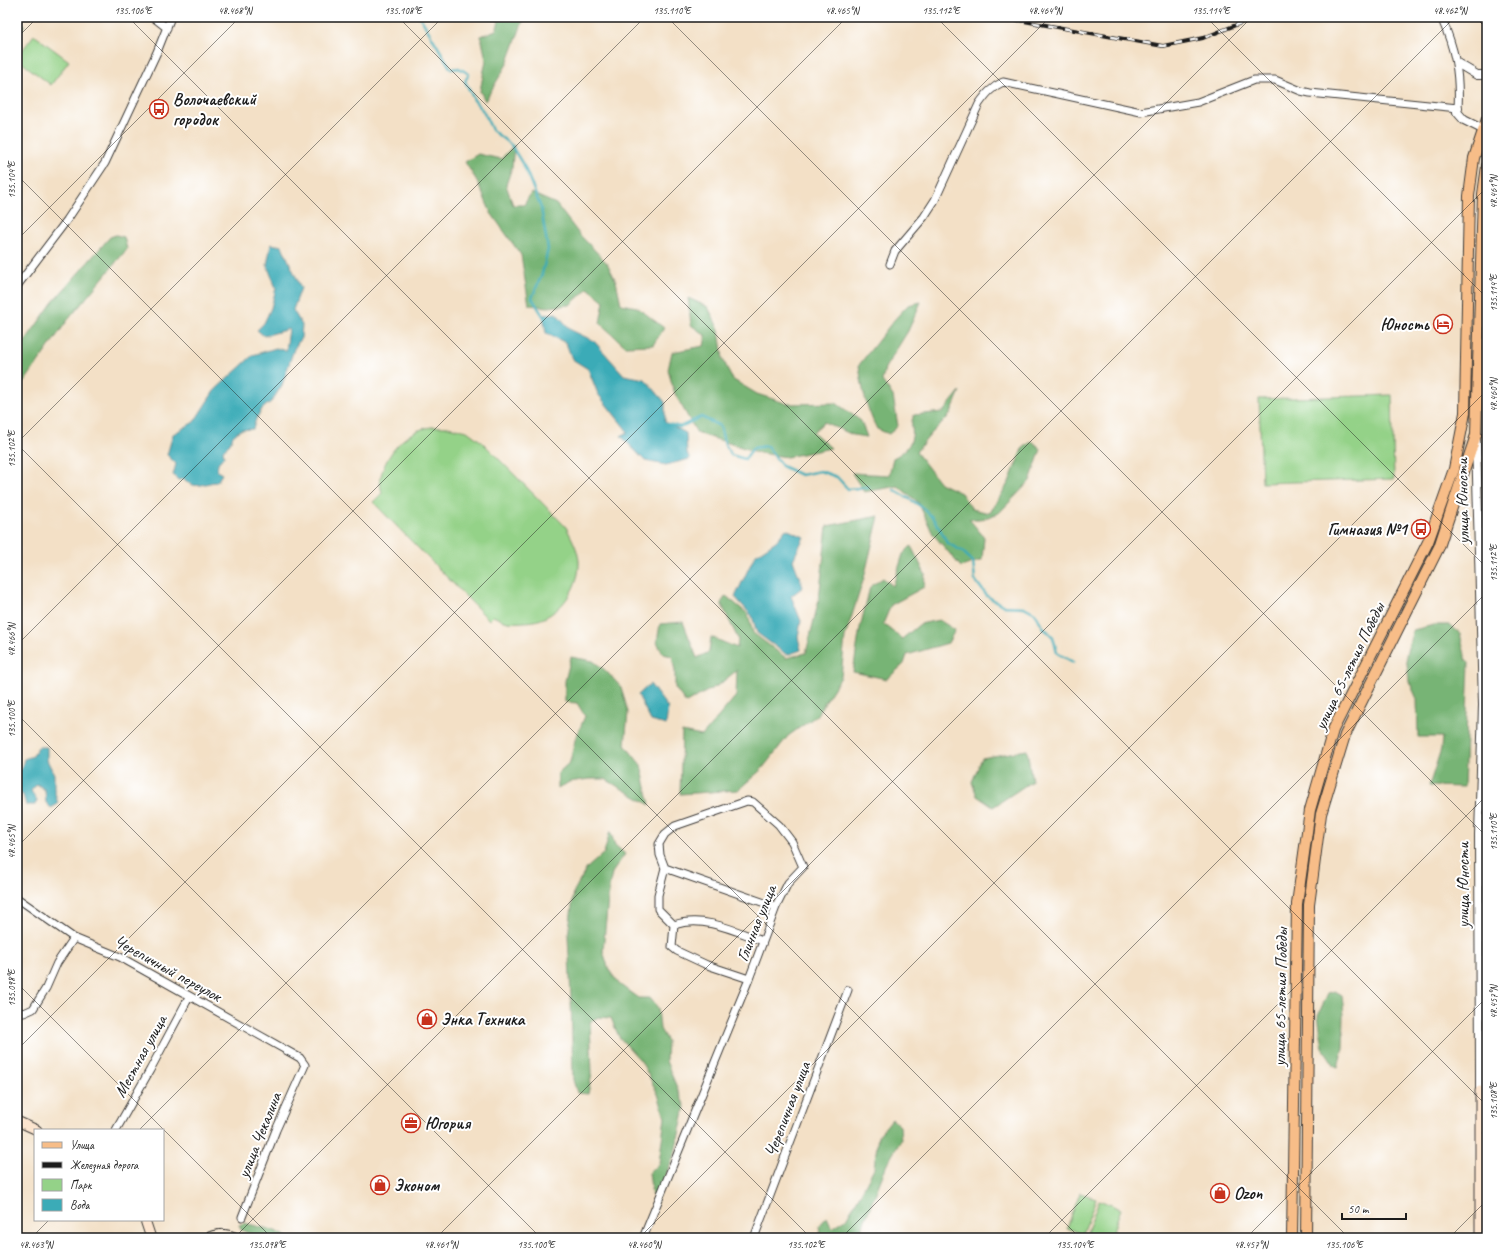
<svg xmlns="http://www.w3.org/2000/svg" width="1504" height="1255" viewBox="0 0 1504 1255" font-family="Caveat,sans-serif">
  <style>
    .green { fill: #94d288; stroke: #587752 }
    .forest { fill: #77b474; stroke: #4a6848 }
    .water { fill: #3babb7; stroke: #2c646a }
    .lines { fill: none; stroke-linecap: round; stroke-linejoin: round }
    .stream { stroke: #3babb7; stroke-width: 2.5 }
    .minor-casing { stroke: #3c3936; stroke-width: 9 }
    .tertiary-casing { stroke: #3c3936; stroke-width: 10 }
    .secondary-casing { stroke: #3c3936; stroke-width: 11 }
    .primary-casing { stroke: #3c3936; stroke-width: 12 }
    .minor { stroke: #fff; stroke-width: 7 }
    .tertiary { stroke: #fff; stroke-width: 8 }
    .secondary { stroke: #fce5cf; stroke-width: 9 }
    .primary { stroke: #f7bd88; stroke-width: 10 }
    .tram { stroke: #1c1c1c; stroke-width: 1 }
    .rail-casing { stroke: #1c1c1c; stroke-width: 4 }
    .rail { stroke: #fff; stroke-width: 2.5; stroke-dasharray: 8; stroke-linecap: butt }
    .ticks { fill: none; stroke: #1c1c1c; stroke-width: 1; stroke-opacity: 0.45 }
    .labels { text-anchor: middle; stroke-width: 4; stroke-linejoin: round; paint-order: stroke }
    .poi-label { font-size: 17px; font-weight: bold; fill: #1c1c1c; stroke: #fff; text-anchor: start }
    .street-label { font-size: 17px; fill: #1c1c1c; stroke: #fff }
    .neatline { fill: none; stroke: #1c1c1c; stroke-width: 1.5 }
    .ticks-label { font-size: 10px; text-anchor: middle; fill: #1c1c1c }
  </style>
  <rect width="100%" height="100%" fill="#fff"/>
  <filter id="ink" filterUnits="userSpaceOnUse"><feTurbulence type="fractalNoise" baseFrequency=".025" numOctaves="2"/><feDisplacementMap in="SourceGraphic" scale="8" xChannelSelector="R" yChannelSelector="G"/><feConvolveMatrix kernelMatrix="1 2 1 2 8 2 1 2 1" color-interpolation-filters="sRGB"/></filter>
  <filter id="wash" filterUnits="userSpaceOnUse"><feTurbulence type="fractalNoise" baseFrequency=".012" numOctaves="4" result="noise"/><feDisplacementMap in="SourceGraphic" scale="16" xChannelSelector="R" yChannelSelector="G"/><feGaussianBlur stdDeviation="0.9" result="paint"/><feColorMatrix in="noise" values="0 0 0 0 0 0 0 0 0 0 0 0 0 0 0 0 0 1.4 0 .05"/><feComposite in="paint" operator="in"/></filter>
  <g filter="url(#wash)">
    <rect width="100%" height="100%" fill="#f3e0c6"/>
    <path class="green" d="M 17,19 L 25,25 L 17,36 Z
      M 34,35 L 69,61 L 51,85 L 17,59 L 17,57 Z
      M 1392,395 L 1394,479 L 1262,483 L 1259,399 Z
      M 448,427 L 467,431 L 482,442 L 566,527 C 571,537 578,549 579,561 C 580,584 565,608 544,618 C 537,622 516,623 508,622 C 503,621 498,618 493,616 L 489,620 L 373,502 L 382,493 C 381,489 380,484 380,480 C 384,458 402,433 426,428 C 433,426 441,427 448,427 Z
      M 1080,1193 L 1096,1198 L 1083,1234 L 1067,1228 Z
      M 1099,1200 L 1121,1209 L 1110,1238 L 1095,1238 L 1086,1235 Z"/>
    <path class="forest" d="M 496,17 L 522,17 L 523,21 L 507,64 L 485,101 L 480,91 L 486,60 L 481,36 L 496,30 L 499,22 Z
      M 514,145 L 512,167 L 506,185 L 513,205 L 524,205 L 531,193 L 556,204 L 579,234 L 607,263 L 616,281 L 621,304 L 637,307 L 664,328 L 653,345 L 625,346 L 600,323 L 604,301 L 588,288 L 570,305 L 548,307 L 529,305 L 521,255 L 491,213 L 477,181 L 465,162 L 478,154 L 501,159 Z
      M 116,235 L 124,237 L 127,249 L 67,321 L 25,381 L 22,384 L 17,383 L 17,355 L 23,344 L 52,303 L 110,237 Z
      M 688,298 L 708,307 L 719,330 L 723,359 L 732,379 L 757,394 L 788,404 L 836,403 L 861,421 L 867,437 L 853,435 L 824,422 L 813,432 L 831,448 L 787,457 L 760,453 L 697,433 L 675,394 L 668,370 L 672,352 L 704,346 L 706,336 L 691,325 Z
      M 921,302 L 908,331 L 885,368 L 882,381 L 893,396 L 898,426 L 889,434 L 877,429 C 866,408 862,388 859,365 L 894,320 L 908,305 Z
      M 960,391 L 950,415 L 930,435 L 916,452 L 940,483 L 961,493 L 972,509 L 990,513 L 1009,482 L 1022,449 L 1032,441 L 1041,449 L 1030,481 L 999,513 L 982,519 L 969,519 L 984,537 L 982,560 L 961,567 L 933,534 L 918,502 L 898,486 L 864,492 L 852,473 L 889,475 L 893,458 C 901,454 910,448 912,437 C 914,428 909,426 914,415 L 943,412 Z
      M 879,516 L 864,578 L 845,637 L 841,677 L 816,716 L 788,736 L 762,769 L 738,790 L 680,794 L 682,732 L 702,736 L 736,696 L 737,670 L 720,684 L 686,703 L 675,688 L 675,671 L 672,656 L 663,654 L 657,642 L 660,624 L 683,622 L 697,658 L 709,652 L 711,637 L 737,648 L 738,639 L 721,603 L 726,596 L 748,614 L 753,633 L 786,658 L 806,653 L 819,599 L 827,526 Z
      M 911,546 L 925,574 L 924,587 L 891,605 L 883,624 L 902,639 L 920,624 L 939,620 L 955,630 L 948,643 L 907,655 L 904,664 L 887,679 L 853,672 L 860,628 L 870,587 L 883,578 L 893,586 L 903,554 Z
      M 1434,625 L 1449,625 L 1460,633 L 1465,655 L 1465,658 L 1469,663 L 1464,787 L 1429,786 L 1441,749 L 1442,737 L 1418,737 L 1417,699 L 1409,681 L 1406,655 L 1413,630 Z
      M 571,657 L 593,661 L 605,670 L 621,687 L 628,712 L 625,745 L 641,765 L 650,805 L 605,779 L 589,779 L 569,782 L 558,789 L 558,773 L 570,762 L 575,740 L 585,716 L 577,703 L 565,702 L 565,681 Z
      M 1027,750 L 1032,781 L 993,807 L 977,796 L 972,782 L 982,758 Z
      M 610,831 L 615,845 L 625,854 L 612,873 L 609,888 L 603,951 L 609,970 L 619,984 L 638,998 L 650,998 L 658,1008 L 660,1029 L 667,1041 L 666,1061 L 685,1107 L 675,1152 L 657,1198 L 652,1195 L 649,1173 L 659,1163 L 665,1117 L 658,1094 L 641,1061 L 619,1037 L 611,1018 L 598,1017 L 590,1022 L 592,1073 L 588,1094 L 577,1093 L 573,1080 L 571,998 L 568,936 L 574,891 L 587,868 L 604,853 Z
      M 1335,991 L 1342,995 L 1344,1015 L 1343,1048 L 1338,1067 L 1335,1066 L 1323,1048 L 1318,1015 L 1328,993 Z
      M 892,1119 L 900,1126 L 901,1140 L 887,1164 L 858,1238 L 821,1238 L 819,1226 L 827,1217 L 832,1228 L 846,1219 L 863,1189 L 874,1168 L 878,1136 Z
      M 244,1223 L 273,1230 L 290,1238 L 261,1238 L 241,1230 L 239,1225 Z"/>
    <path class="water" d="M 271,244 L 282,246 L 301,288 L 293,310 L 302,325 L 301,338 L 294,349 L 282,385 L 272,401 L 262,409 L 256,419 L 253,429 L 240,430 L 233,436 L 229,445 L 223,450 L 224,456 L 218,463 L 217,471 L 222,474 L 217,482 C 201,483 197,491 184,479 L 178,480 L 173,475 L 176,464 L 167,455 L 173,434 L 194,422 L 214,391 L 253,355 L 276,348 L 286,351 L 289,329 L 264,336 L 257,330 L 264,323 L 271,308 L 276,288 L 267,265 Z
      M 556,313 L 571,330 L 594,341 L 624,375 L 645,379 L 665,402 L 665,422 L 686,433 L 687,453 L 690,459 L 666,465 L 645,461 L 621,436 L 628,432 L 598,394 L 588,369 L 572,359 L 566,343 L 546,333 L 543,315 Z
      M 786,529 L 804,537 L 793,560 L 803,587 L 791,596 L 801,621 L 798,637 L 801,650 L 787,655 L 757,633 L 752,616 L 735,597 L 755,555 L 776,541 Z
      M 650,684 L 668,708 L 666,725 L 651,721 L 638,695 Z
      M 38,747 L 47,747 L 47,760 L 54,774 L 54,789 L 58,804 L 51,808 L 46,803 L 45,790 L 37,784 L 31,791 L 37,800 L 35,805 L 26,805 L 23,795 L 17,792 L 17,772 L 22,767 L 24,759 L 33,756 Z"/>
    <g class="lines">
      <path class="stream" d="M 420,17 L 451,69 L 459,68 L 469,74 L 465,81 L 474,100 L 483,111 L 492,130 L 511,145 L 525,168 L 541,208 L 548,249 L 542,274 L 532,298 L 545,319
        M 668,424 L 680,427 L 701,417 L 720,426 L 724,442 L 731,455 L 745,459 L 753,448 L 767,446 L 782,466 L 801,475 L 820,471 L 837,477 L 848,489 L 869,487
        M 894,490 C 923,506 933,512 947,543 L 962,551 L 973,562 L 975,580 L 987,596 L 1004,606 L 1024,607 L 1035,613 L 1043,627 L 1053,637 L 1057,653 L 1073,662"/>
    </g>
  </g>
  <g filter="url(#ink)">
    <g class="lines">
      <defs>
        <path id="minor" d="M 153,17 L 167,28
          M 890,264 L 895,251 L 924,217 L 935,200 L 979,104 C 986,94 992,87 1003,82 L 1141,112 L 1198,102 L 1254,80 L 1275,80 L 1301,91 L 1310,93 L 1458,108 C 1460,73 1455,49 1441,17
          M 17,286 L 67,220 L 105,163 L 157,52 L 171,17
          M 665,868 L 776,907
          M 17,898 L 74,938 L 120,957 L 300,1058 L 305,1065 L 276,1130 L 242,1217
          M 674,925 C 704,915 735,931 763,941
          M 17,1011 L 24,1013 L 33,1009 L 46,988 L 57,963 L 74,938
          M 116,1130 L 150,1070 L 189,997
          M 643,1238 L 749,979 L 776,907 L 788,883 L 803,867 L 792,842 L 779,825 L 753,802 L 747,801 L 675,826 L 665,834 L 659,844 L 660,855 L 665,868 L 658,895 L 658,909 L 674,925 L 672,947 L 677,951 L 707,965 L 749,979
          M 754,1238 L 848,990"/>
        <path id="tertiary" d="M 1457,63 L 1477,75 L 1487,75
          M 1458,108 L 1457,112 L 1464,120 L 1484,130 L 1487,130
          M 1476,439 L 1483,705 L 1479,835 L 1480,1072 L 1480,1091 L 1487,1091"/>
        <path id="secondary" d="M 1480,1091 L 1480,1238
          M 17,1121 L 37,1130
          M 145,1220 L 151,1238"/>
        <path id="primary" d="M 1292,1238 L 1297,904 L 1310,810 L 1333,730 L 1428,542 L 1454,469 L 1465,413 L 1469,196 L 1474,158 L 1487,119
          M 1306,1238 L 1309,905 L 1321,814 L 1345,735 L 1439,547 L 1476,435 L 1483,194 L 1487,166"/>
      </defs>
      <use href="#minor" class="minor-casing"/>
      <use href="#tertiary" class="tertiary-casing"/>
      <use href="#secondary" class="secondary-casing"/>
      <use href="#primary" class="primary-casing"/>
      <use href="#minor" class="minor"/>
      <use href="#tertiary" class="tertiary"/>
      <use href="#secondary" class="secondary"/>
      <use href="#primary" class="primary"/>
      <path class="tram" d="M 197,1238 C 215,1226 230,1227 247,1238"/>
      <defs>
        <path id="rail" d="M 1001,17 L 1163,46 L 1203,38 L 1246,21 L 1252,17"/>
      </defs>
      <use href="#rail" class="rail-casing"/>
      <use href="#rail" class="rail"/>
    </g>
  </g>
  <path class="ticks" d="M 128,17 L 1349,1238M 398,17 L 1487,1106M 667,17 L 1487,837M 936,17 L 1487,568M 1206,17 L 1487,298M 1475,17 L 1487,29M 17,38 L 38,17M 17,175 L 1080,1238M 17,240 L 240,17M 17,443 L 443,17M 17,444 L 811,1238M 17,645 L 645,17M 17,714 L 541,1238M 17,847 L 847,17M 17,983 L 272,1238M 17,1050 L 1050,17M 139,1130 L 1252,17M 31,1238 L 49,1220M 234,1238 L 1455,17M 436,1238 L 1487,187M 639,1238 L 1487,390M 841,1238 L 1487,592M 1044,1238 L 1487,795M 1246,1238 L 1487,997M 1449,1238 L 1487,1200"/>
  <defs>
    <symbol id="bus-ring" viewBox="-11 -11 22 22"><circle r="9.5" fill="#fff" stroke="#c8321e" stroke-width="1.5"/><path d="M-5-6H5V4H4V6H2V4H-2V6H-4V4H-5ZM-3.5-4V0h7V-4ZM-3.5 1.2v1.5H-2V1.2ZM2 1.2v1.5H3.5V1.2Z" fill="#c8321e"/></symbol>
    <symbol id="hotel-ring" viewBox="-11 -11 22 22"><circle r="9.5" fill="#fff" stroke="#c8321e" stroke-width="1.5"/><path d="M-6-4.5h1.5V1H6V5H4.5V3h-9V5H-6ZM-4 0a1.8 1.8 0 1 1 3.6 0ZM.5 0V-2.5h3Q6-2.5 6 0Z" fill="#c8321e"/></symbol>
    <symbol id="shop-ring" viewBox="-11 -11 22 22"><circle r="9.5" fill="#fff" stroke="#c8321e" stroke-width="1.5"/><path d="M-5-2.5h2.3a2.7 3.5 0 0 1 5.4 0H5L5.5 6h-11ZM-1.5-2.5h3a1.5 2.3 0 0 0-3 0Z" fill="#c8321e"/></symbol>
    <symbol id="office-ring" viewBox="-11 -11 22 22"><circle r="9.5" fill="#fff" stroke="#c8321e" stroke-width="1.5"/><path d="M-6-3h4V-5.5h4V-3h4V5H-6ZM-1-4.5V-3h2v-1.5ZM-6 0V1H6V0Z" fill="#c8321e"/></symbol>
  </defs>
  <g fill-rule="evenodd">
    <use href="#bus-ring" x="148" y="98" width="22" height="22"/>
    <use href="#hotel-ring" x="1432" y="313" width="22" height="22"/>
    <use href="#bus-ring" x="1410" y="518" width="22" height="22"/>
    <use href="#shop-ring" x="416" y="1008" width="22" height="22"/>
    <use href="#office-ring" x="400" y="1112" width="22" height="22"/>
    <use href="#shop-ring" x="369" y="1174" width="22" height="22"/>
    <use href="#shop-ring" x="1209" y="1182" width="22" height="22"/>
  </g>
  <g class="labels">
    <g class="poi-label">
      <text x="173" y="105">Волочаевский<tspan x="173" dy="20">городок</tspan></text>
      <text x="1429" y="330" text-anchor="end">Юность</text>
      <text x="1407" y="535" text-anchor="end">Гимназия №1</text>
      <text x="441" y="1025">Энка Техника</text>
      <text x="425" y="1129">Югория</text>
      <text x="394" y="1191">Эконом</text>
      <text x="1234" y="1199">Ozon</text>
    </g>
    <g class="street-label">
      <text transform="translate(1462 501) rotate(-91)" y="6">улица Юности</text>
      <text transform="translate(1349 666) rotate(-64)" y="6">улица 65-летия Победы</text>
      <text transform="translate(1463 885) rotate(-90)" y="6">улица Юности</text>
      <text transform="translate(756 923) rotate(-68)" y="6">Глинная улица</text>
      <text transform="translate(168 968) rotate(29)" y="6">Черепичный переулок</text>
      <text transform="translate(1280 997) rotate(-89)" y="6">улица 65-летия Победы</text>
      <text transform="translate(140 1056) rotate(-61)" y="6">Местная улица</text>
      <text transform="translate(787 1109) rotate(-69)" y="6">Черепичная улица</text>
      <text transform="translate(259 1135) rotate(-68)" y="6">улица Чекалина</text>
    </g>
  </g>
  <rect width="1504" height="1255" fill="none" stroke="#fff" stroke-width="44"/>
  <rect x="34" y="1129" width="130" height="92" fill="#ffffff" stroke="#a4a4a4"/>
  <rect x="42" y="1142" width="20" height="6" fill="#f7bd88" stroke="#a4a4a4"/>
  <text x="70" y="1149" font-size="12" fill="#1c1c1c">Улица</text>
  <rect x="42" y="1162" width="20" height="6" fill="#1c1c1c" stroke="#a4a4a4"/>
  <text x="70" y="1169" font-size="12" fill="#1c1c1c">Железная дорога</text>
  <rect x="42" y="1179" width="20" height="12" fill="#94d288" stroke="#a4a4a4"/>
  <text x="70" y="1189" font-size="12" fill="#1c1c1c">Парк</text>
  <rect x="42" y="1199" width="20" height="12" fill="#3babb7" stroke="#a4a4a4"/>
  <text x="70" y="1209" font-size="12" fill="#1c1c1c">Вода</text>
  <path d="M1342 1213v6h64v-6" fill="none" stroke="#1c1c1c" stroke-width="2"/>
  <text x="1348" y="1213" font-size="12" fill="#1c1c1c" stroke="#ffffff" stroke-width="3" paint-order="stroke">50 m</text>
  <rect x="22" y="22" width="1460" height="1211" class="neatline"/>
  <g class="ticks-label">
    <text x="133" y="14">135.106°E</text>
    <text x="235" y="14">48.468°N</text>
    <text x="403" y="14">135.108°E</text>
    <text x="672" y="14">135.110°E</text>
    <text x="842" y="14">48.465°N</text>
    <text x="941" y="14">135.112°E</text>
    <text x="1045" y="14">48.464°N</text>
    <text x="1211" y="14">135.114°E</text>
    <text x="1450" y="14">48.462°N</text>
    <text transform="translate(11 180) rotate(-90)" y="4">135.104°E</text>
    <text transform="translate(1493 192) rotate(-90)" y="4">48.461°N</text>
    <text transform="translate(1493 293) rotate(-90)" y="4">135.114°E</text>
    <text transform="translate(1493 395) rotate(-90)" y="4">48.460°N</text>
    <text transform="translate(11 449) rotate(-90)" y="4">135.102°E</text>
    <text transform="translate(1493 563) rotate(-90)" y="4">135.112°E</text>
    <text transform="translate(11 640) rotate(-90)" y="4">48.466°N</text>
    <text transform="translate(11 719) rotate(-90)" y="4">135.100°E</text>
    <text transform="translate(1493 832) rotate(-90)" y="4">135.110°E</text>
    <text transform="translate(11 842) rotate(-90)" y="4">48.465°N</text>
    <text transform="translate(11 988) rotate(-90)" y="4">135.098°E</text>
    <text transform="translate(1493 1002) rotate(-90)" y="4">48.457°N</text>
    <text transform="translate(1493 1101) rotate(-90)" y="4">135.108°E</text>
    <text x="36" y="1248">48.463°N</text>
    <text x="267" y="1248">135.098°E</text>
    <text x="441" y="1248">48.461°N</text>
    <text x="536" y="1248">135.100°E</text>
    <text x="644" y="1248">48.460°N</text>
    <text x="806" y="1248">135.102°E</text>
    <text x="1075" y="1248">135.104°E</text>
    <text x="1251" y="1248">48.457°N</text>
    <text x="1344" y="1248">135.106°E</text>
  </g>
</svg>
